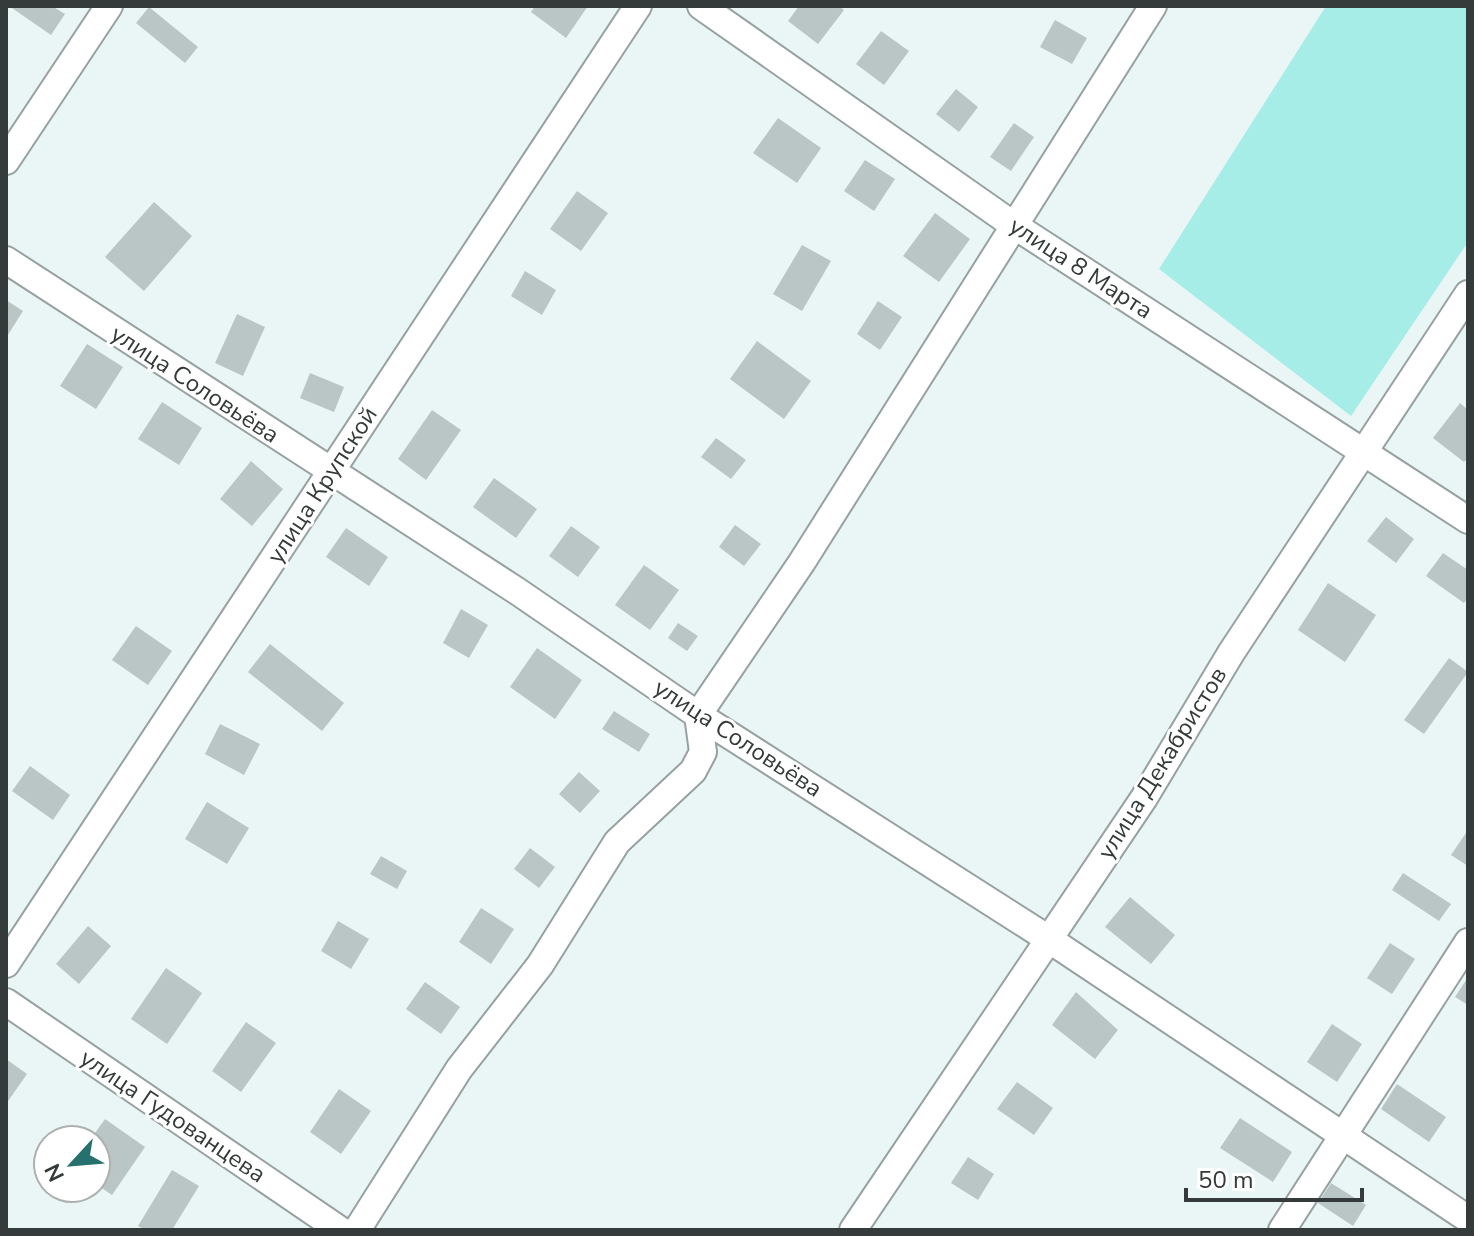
<svg xmlns="http://www.w3.org/2000/svg" width="1474" height="1236" viewBox="0 0 1474 1236" font-family="'Nunito Sans',sans-serif">
  <style>
    .green { fill: #a6ede8 }
    .building { fill: #bac6c5 }
    .lines { fill: none; stroke-linecap: round; stroke-linejoin: round }
    .minor-casing { stroke: #96a1a0; stroke-width: 30 }
    .minor { stroke: #fff; stroke-width: 26 }
    .labels { text-anchor: middle; stroke-width: 6; stroke-linejoin: round; paint-order: stroke }
    .street-label { font-size: 24px; fill: #353a3a; stroke: #fff }
  </style>
  <rect width="100%" height="100%" fill="#e9f6f5"/>
  <path class="green" d="M 1326,6 L 1468,6 L 1468,242 L 1351,416 L 1159,269 Z"/>
  <path class="building" d="M 9,6 L 52,6 L 65,14 L 51,35 Z
    M 535,6 L 588,6 L 566,38 L 531,12 Z
    M 799,6 L 839,6 L 844,10 L 818,44 L 788,21 Z
    M 149,7 L 198,47 L 185,63 L 136,23 Z
    M 1055,20 L 1087,38 L 1072,64 L 1040,47 Z
    M 881,31 L 909,51 L 884,85 L 856,64 Z
    M 956,89 L 978,107 L 959,132 L 936,114 Z
    M 778,118 L 821,148 L 797,183 L 753,153 Z
    M 1014,123 L 1034,137 L 1011,171 L 990,157 Z
    M 865,160 L 895,179 L 874,211 L 844,191 Z
    M 577,191 L 608,213 L 581,251 L 550,229 Z
    M 154,202 L 192,236 L 144,291 L 105,257 Z
    M 935,213 L 970,239 L 939,282 L 903,256 Z
    M 802,245 L 831,261 L 802,311 L 773,294 Z
    M 525,271 L 556,290 L 542,315 L 511,296 Z
    M 6,300 L 23,311 L 6,338 Z
    M 878,301 L 902,317 L 880,350 L 857,334 Z
    M 237,314 L 265,327 L 243,376 L 215,363 Z
    M 757,341 L 811,381 L 784,419 L 730,379 Z
    M 87,344 L 123,367 L 96,409 L 60,386 Z
    M 310,373 L 344,387 L 334,412 L 300,398 Z
    M 162,402 L 202,428 L 179,465 L 138,439 Z
    M 1460,403 L 1468,410 L 1468,458 L 1464,462 L 1433,438 Z
    M 432,410 L 461,430 L 426,480 L 398,459 Z
    M 716,438 L 746,460 L 731,479 L 701,457 Z
    M 251,461 L 283,489 L 252,526 L 220,499 Z
    M 494,478 L 537,509 L 516,538 L 473,507 Z
    M 1386,517 L 1414,539 L 1396,563 L 1367,541 Z
    M 735,525 L 761,544 L 744,566 L 719,547 Z
    M 571,526 L 600,547 L 578,577 L 549,556 Z
    M 346,528 L 388,557 L 369,586 L 326,557 Z
    M 1443,553 L 1468,570 L 1468,598 L 1464,603 L 1426,576 Z
    M 644,565 L 679,590 L 650,630 L 615,605 Z
    M 1328,583 L 1376,615 L 1345,662 L 1298,630 Z
    M 461,609 L 488,625 L 469,658 L 443,643 Z
    M 678,623 L 698,636 L 687,651 L 668,638 Z
    M 136,626 L 172,651 L 148,685 L 112,660 Z
    M 270,644 L 344,703 L 322,731 L 248,672 Z
    M 537,648 L 582,680 L 555,719 L 510,687 Z
    M 1449,658 L 1468,672 L 1424,734 L 1404,720 Z
    M 614,711 L 650,734 L 639,752 L 602,729 Z
    M 220,724 L 260,744 L 244,775 L 205,754 Z
    M 30,766 L 70,795 L 53,820 L 12,791 Z
    M 579,772 L 600,791 L 580,813 L 559,794 Z
    M 207,802 L 249,828 L 227,864 L 185,839 Z
    M 1468,830 L 1468,866 L 1451,855 Z
    M 530,848 L 555,867 L 539,888 L 514,869 Z
    M 381,856 L 407,871 L 397,889 L 370,874 Z
    M 1403,873 L 1451,904 L 1439,921 L 1392,890 Z
    M 1130,897 L 1175,935 L 1151,964 L 1105,927 Z
    M 481,908 L 514,929 L 491,964 L 459,942 Z
    M 338,921 L 369,939 L 351,969 L 321,951 Z
    M 88,926 L 111,946 L 79,984 L 56,964 Z
    M 1390,943 L 1415,959 L 1392,994 L 1367,978 Z
    M 166,968 L 202,993 L 167,1044 L 131,1019 Z
    M 1468,977 L 1468,1005 L 1455,997 Z
    M 425,982 L 460,1007 L 441,1034 L 406,1009 Z
    M 1076,992 L 1118,1030 L 1095,1059 L 1052,1025 Z
    M 246,1022 L 276,1043 L 241,1092 L 212,1071 Z
    M 1332,1024 L 1362,1044 L 1337,1082 L 1307,1062 Z
    M 6,1059 L 27,1074 L 6,1104 Z
    M 1017,1082 L 1053,1108 L 1034,1135 L 997,1109 Z
    M 1397,1084 L 1446,1117 L 1429,1142 L 1381,1109 Z
    M 339,1089 L 371,1111 L 341,1154 L 310,1132 Z
    M 1240,1118 L 1292,1152 L 1273,1182 L 1220,1148 Z
    M 105,1119 L 145,1147 L 112,1195 L 96,1184 L 96,1140 L 90,1140 Z
    M 968,1157 L 994,1174 L 978,1200 L 951,1183 Z
    M 172,1170 L 199,1186 L 172,1230 L 145,1230 L 138,1226 Z
    M 1331,1183 L 1366,1205 L 1353,1226 L 1318,1203 Z"/>
  <g class="lines">
    <defs>
      <path id="minor" d="M 701,6 L 1012,224 L 1468,520
        M 6,161 L 109,6
        M 6,260 L 517,591 L 698,715 L 1047,938 L 1468,1219
        M 6,964 L 638,6
        M 6,1002 L 340,1230
        M 357,1230 L 459,1069 L 540,965 L 617,842 L 693,771 L 703,752 L 698,715 L 802,562 L 1153,6
        M 853,1230 L 1144,798 L 1231,653 L 1468,294
        M 1282,1230 L 1468,942"/>
    </defs>
    <use href="#minor" class="minor-casing"/>
    <use href="#minor" class="minor"/>
  </g>
  <g class="labels">
    <g class="street-label">
      <text transform="translate(1081 268) rotate(33)" y="8">улица 8 Марта</text>
      <text transform="translate(195 384) rotate(33)" y="8">улица Соловьёва</text>
      <text transform="translate(322 485) rotate(-57)" y="8">улица Крупской</text>
      <text transform="translate(738 738) rotate(33)" y="8">улица Соловьёва</text>
      <text transform="translate(1162 763) rotate(-58)" y="8">улица Декабристов</text>
      <text transform="translate(173 1116) rotate(34)" y="8">улица Гудованцева</text>
    </g>
  </g>
  <rect width="1474" height="1236" fill="none" stroke="#353a3a" stroke-width="16"/>
  <g transform="translate(72 1164) rotate(244)"><circle r="38" fill="#ffffff" stroke="#aeb0b0" stroke-width="2"/>
  <path d="M0-6L14 30L0 20L-14 30Z" fill="#26706d"/>
  <text y="-12" font-size="22" font-weight="bold" text-anchor="middle" fill="#353a3a">N</text>
  </g>
  <path d="M1186 1188v12h176v-12" fill="none" stroke="#353a3a" stroke-width="4"/>
  <text x="1198" y="1188" font-size="24" fill="#353a3a" stroke="#ffffff" stroke-width="6" paint-order="stroke">50 m</text>
</svg>
